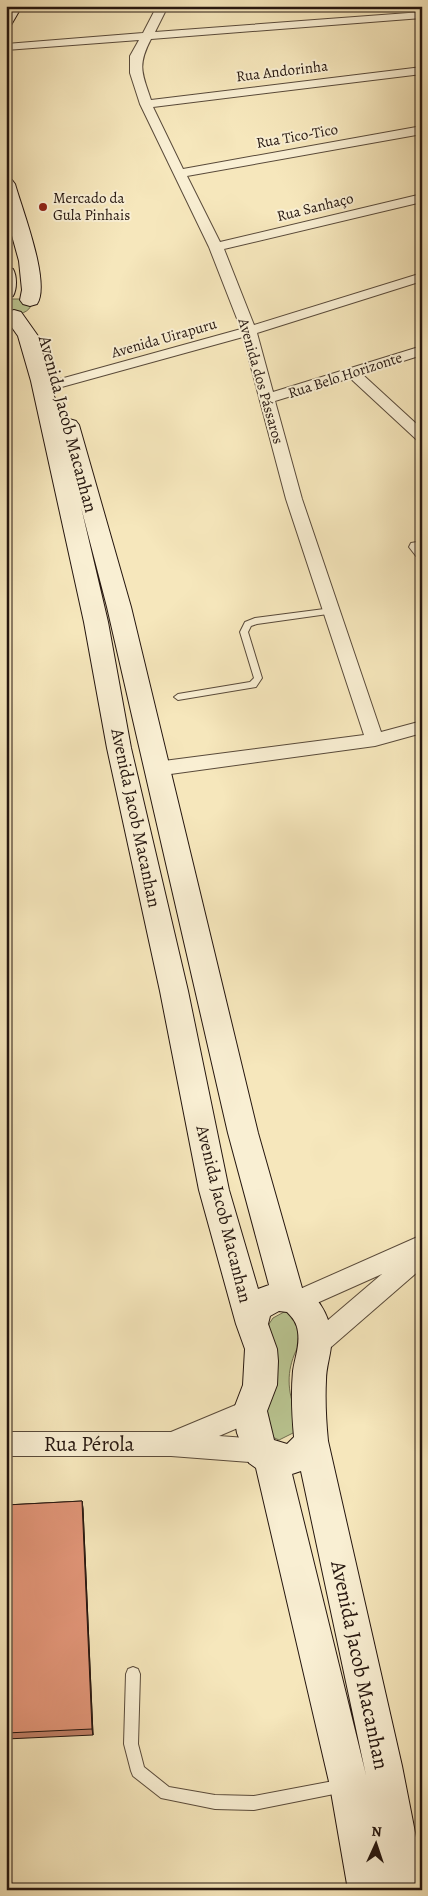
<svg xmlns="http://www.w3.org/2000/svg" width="428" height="1896" viewBox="0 0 428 1896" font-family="Alegreya,serif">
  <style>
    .green { fill: #bac692; stroke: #706e50 }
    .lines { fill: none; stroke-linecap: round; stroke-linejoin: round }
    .lane-casing { stroke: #594a3a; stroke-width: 2 }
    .street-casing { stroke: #594a3a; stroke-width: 2 }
    .secondary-casing { stroke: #25160f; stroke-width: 2 }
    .lane { fill: #f9efd3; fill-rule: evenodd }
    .street { fill: #f9efd3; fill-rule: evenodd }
    .secondary { fill: #f9efd3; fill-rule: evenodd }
    .wall { fill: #c28168; stroke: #25160f }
    .shaded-wall { fill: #9e6955; stroke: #25160f }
    .building { fill: #e29679; stroke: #25160f }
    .poi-dot { fill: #8f2418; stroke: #f9efd3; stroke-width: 2 }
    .labels { text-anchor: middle; stroke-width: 4; stroke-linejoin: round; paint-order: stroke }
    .far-street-label { font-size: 15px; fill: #25160f; stroke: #f9efd3 }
    .far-poi-label { font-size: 15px; fill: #25160f; stroke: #f9efd3; text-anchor: start }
    .street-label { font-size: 18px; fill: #25160f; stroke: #f9efd3 }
    .near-street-label { font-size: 21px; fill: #25160f; stroke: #f9efd3 }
  </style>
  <rect width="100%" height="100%" fill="#f6e7bc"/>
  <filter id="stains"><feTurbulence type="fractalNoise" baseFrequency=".004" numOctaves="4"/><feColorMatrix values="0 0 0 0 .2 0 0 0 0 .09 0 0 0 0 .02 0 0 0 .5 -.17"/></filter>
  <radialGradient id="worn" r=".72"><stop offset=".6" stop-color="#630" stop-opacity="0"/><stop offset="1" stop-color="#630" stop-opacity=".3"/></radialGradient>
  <path class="green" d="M 9,299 L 22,299 L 31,306 C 26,315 15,315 6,313 L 6,301 Z
    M 284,1312 L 291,1312 L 304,1337 C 291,1356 286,1375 291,1397 C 294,1412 298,1416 295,1432 L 279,1440 L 268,1435 L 261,1424 L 269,1324 L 273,1318 Z"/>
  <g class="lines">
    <defs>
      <path id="lane" d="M 332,608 L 335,609 L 335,613 L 257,624 L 251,626 L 248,632 L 262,678 L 256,687 L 178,700 L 174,697 L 178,694 L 250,682 L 254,678 L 240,632 L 245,622 L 255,618 Z
        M 133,1667 L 138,1669 L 140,1674 L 138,1744 L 144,1767 L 169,1787 L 215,1795 L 254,1796 L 344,1779 L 349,1781 L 351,1786 L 349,1791 L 254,1810 L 215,1809 L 161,1798 L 133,1776 L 131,1771 L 124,1744 L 126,1674 L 128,1669 Z"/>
      <path id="street" d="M 157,6 L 168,6 L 155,32 L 422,12 L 422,18 L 151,39 C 137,66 142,73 151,100 L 422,67 L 422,74 L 153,107 L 183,169 L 422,126 L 422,134 L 187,176 L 220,242 L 422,194 L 422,202 L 224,249 L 254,325 L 422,273 L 422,281 L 257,333 L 273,392 L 422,346 L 422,355 L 362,374 L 422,429 L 422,441 L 417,440 L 350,378 L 275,401 L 302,499 L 381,732 L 422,721 L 422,733 L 375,746 L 156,776 L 150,774 L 147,769 L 150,764 L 156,762 L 364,735 L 286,499 L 243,337 L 58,388 L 53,387 L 51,384 L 53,381 L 241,329 L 209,247 L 140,104 L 130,73 L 130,56 L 139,40 L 6,50 L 6,44 L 143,33 Z
        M 417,542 L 422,543 L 422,557 L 416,556 L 409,547 L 411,543 Z
        M 422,1235 L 422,1268 L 323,1354 L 315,1357 L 307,1354 L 303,1346 L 307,1338 L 382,1274 L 299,1311 L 291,1307 L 287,1300 L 291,1293 Z
        M 250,1399 L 259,1403 L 262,1411 L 259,1419 L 219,1436 L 261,1439 L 270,1443 L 273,1451 L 270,1459 L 261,1463 L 171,1456 L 6,1456 L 6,1432 L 171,1432 Z"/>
      <path id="secondary" d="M 7,6 L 22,6 L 11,25 L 6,27 Z
        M 6,179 L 12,180 L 15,184 C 22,209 51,283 37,304 L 30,306 L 23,304 L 20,300 L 22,290 L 19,261 L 6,214 Z
        M 6,267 L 13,269 C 17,276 17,289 13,296 L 6,298 Z
        M 14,310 L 21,312 L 38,336 L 61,422 L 69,419 L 76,421 L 79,425 L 131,607 L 258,1133 L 302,1288 C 321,1297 334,1324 331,1346 C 330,1357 326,1368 326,1380 C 325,1400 326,1421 328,1441 L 402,1766 L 422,1868 L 422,1890 L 348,1890 L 330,1786 L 256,1468 L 249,1463 L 244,1451 L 237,1433 L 233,1411 L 243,1385 L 245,1349 L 236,1324 L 199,1190 L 160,991 L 107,748 L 84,622 L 31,381 L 18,336 L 6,319 L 7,312 ZM 81,507 L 107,607 L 228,1133 L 269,1285 L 258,1289 L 229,1190 L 188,991 L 131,748 L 108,622 ZM 279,1311 L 287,1312 C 293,1318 297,1323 298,1332 C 300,1346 295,1357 293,1371 C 291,1393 292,1415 294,1437 L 287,1444 L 274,1440 L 267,1411 L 277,1385 L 278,1361 L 277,1349 L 268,1324 L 270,1316 ZM 301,1471 L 364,1766 L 366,1775 L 292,1474 Z"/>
    </defs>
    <use href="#lane" class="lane-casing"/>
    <use href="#street" class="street-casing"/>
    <use href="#secondary" class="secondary-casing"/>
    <use href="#lane" class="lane"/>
    <use href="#street" class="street"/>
    <use href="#secondary" class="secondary"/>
  </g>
  <path class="wall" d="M 82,1501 L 83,1509 L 93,1735 L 6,1739 L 6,1505 Z"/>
  <path class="shaded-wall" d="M 82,1501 L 83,1509 L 93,1735 L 92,1729 Z"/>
  <path class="building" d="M 82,1501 L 92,1729 L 6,1733 L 6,1505 Z"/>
  <circle class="poi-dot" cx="43" cy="207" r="5"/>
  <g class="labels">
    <g class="far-street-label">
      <text transform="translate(282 71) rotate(-7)" y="5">Rua Andorinha</text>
      <text transform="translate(297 136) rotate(-10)" y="5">Rua Tico-Tico</text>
      <text transform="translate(315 207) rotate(-14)" y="5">Rua Sanhaço</text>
      <text transform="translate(164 338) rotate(-16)" y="5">Avenida Uirapuru</text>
      <text transform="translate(345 375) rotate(-18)" y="5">Rua Belo Horizonte</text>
      <text transform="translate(261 381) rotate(74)" y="5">Avenida dos Pássaros</text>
    </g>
    <g class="far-poi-label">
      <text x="53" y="203">Mercado da<tspan x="53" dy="17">Gula Pinhais</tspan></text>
    </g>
    <g class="street-label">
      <text transform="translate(68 424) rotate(75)" y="6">Avenida Jacob Macanhan</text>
      <text transform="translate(136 818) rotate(78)" y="6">Avenida Jacob Macanhan</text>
      <text transform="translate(224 1214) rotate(76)" y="6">Avenida Jacob Macanhan</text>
    </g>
    <g class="near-street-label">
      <text x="89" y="1451">Rua Pérola</text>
      <text transform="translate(360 1665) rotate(78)" y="7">Avenida Jacob Macanhan</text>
    </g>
  </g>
  <rect width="428" height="1896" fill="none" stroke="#f6e7bc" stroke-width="25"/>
  <rect x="8" y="8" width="413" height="1881" fill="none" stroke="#25160f" stroke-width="2.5"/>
  <rect x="12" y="12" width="403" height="1871" fill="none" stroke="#25160f"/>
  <g transform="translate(376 1844) rotate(3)" stroke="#f9efd3" stroke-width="4" paint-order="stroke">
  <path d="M0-4L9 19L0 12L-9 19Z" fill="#25160f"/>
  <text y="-8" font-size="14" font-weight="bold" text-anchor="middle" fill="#25160f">N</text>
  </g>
  <rect width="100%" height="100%" filter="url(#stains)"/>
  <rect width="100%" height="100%" fill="url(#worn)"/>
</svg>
